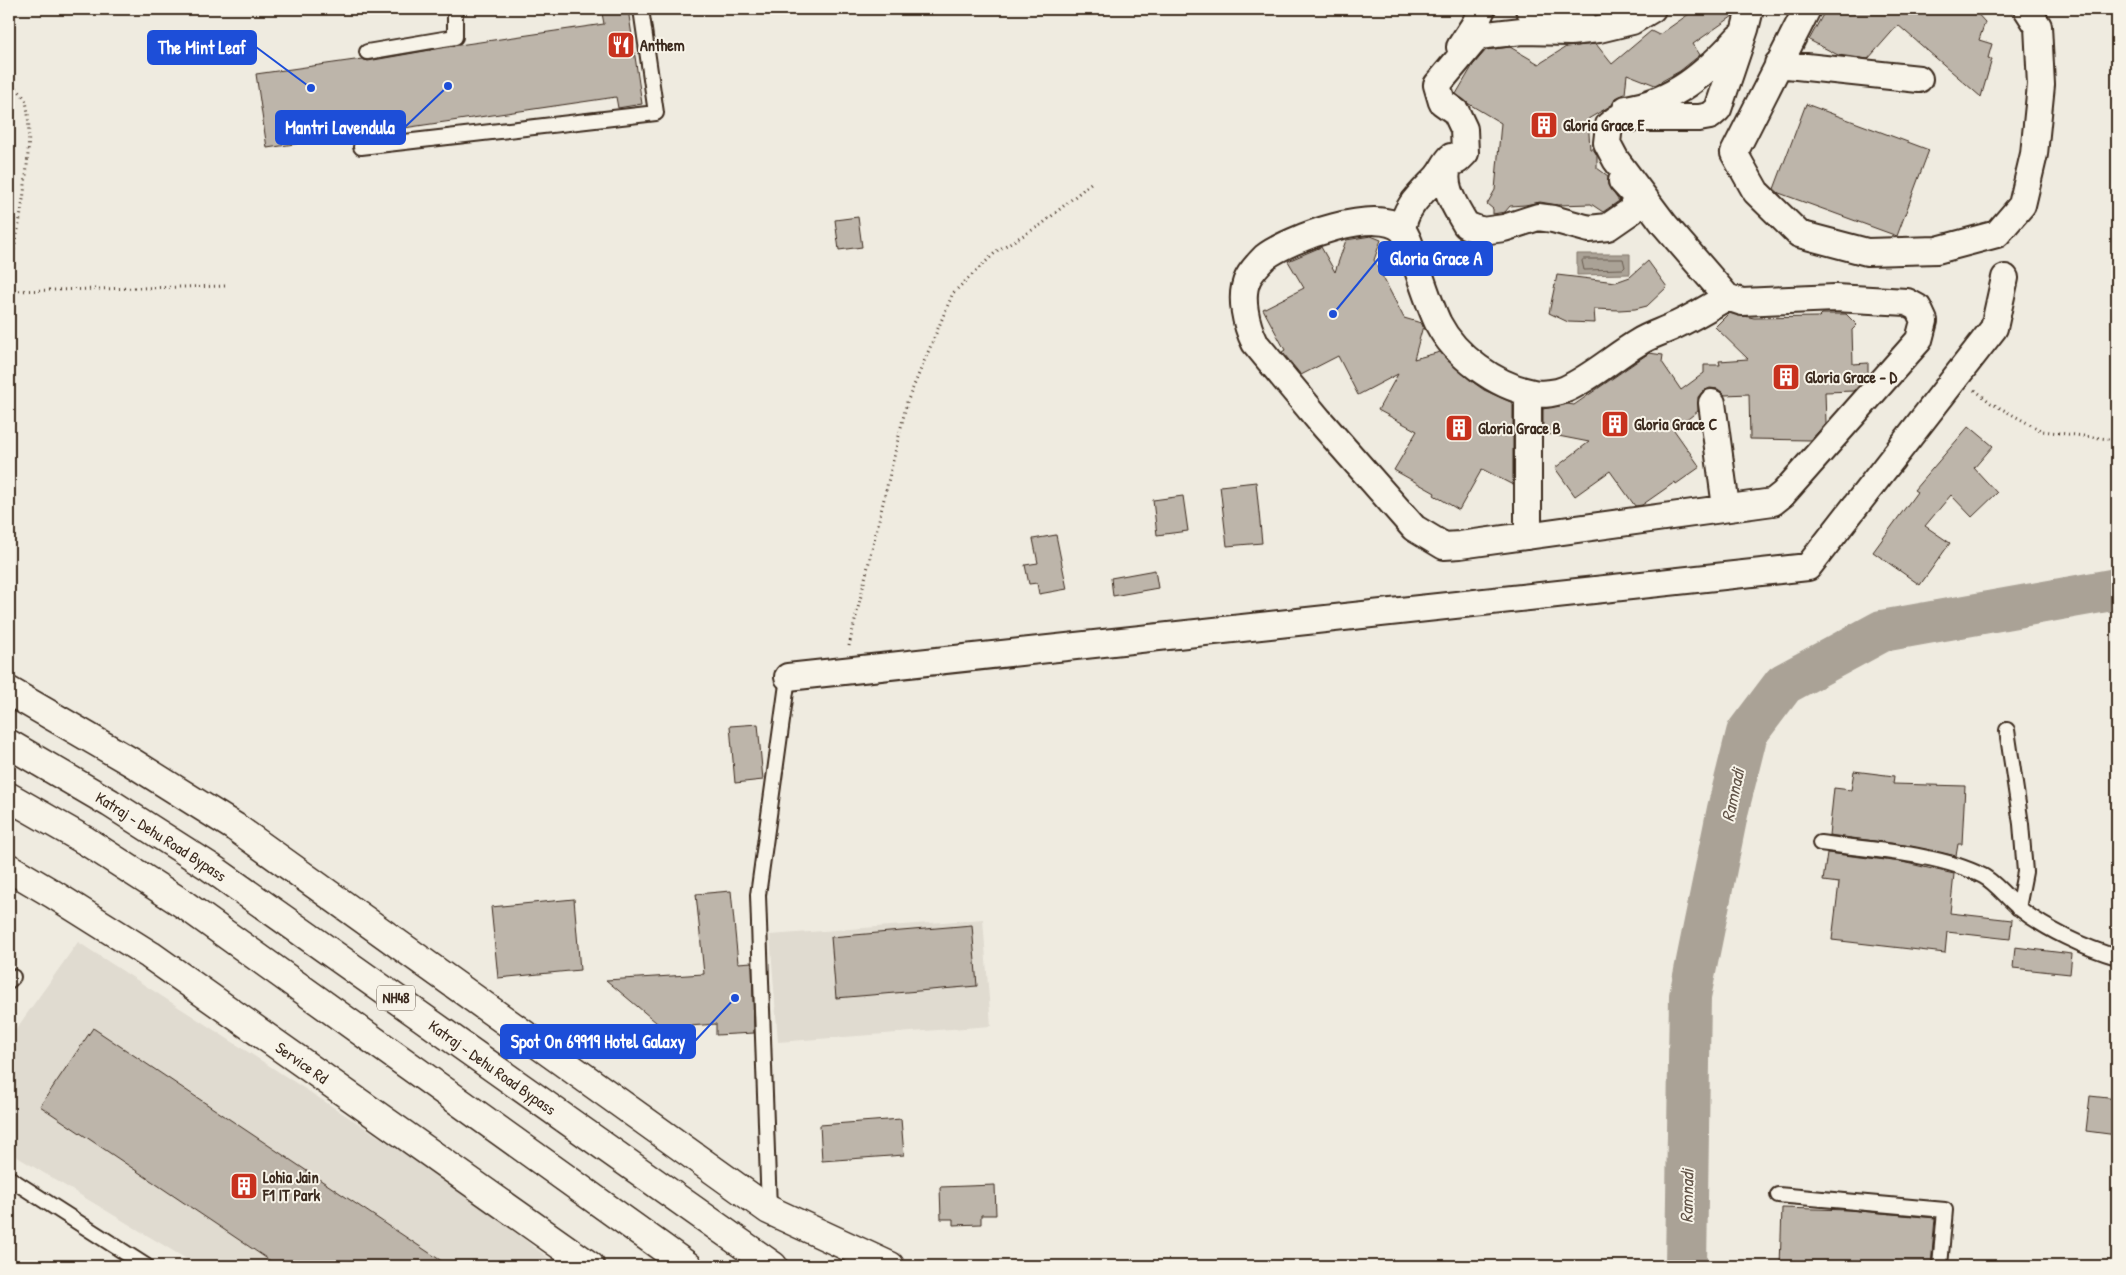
<svg xmlns="http://www.w3.org/2000/svg" width="2126" height="1275" viewBox="0 0 2126 1275" font-family="'Patrick Hand',sans-serif">
  <style>
    .built { fill: #e0dbd0 }
    .water { fill: #aaa296; stroke: #7e7266 }
    .lines { fill: none; stroke-linecap: round; stroke-linejoin: round }
    .shore { stroke: #675a4e; stroke-width: 1 }
    .river { stroke: #aaa296; stroke-width: 42 }
    .building { fill: #bdb5aa; stroke: #3b2a1e }
    .lane-casing { stroke: #3b2a1e; stroke-width: 18 }
    .street-casing { stroke: #3b2a1e; stroke-width: 30 }
    .secondary-casing { stroke: #3b2a1e; stroke-width: 31 }
    .highway-casing { stroke: #3b2a1e; stroke-width: 31 }
    .path { stroke: #3b2a1e; stroke-width: 3; stroke-dasharray: 1 4; stroke-linecap: butt }
    .lane { stroke: #f7f3e8; stroke-width: 14 }
    .street { stroke: #f7f3e8; stroke-width: 26 }
    .secondary { stroke: #f7f3e8; stroke-width: 28 }
    .highway { stroke: #f7f3e8; stroke-width: 28 }
    .labels { text-anchor: middle; stroke-width: 4; stroke-linejoin: round; paint-order: stroke }
    .shield { fill: #f7f3e8; stroke: #73665b; stroke-width: 1 }
    .shield-label { font-size: 15px; font-weight: bold; fill: #3b2a1e }
    .poi-label { font-size: 16px; font-weight: bold; fill: #3b2a1e; stroke: #f7f3e8; text-anchor: start }
    .street-label { font-size: 16px; fill: #3b2a1e; stroke: #f7f3e8 }
    .water-label { font-size: 18px; font-style: italic; fill: #625448; stroke: #f7f3e8 }
    .leader { fill: none; stroke: #1d4ed8; stroke-width: 2 }
    .callout-dot { fill: #1d4ed8; stroke: #f7f3e8; stroke-width: 2 }
    .callout { fill: #1d4ed8; stroke: #1d4ed8; stroke-width: 2 }
    .callout-label { font-size: 18px; text-anchor: middle; font-weight: bold; fill: #fff }
  </style>
  <rect width="100%" height="100%" fill="#efebe0"/>
  <filter id="ink" filterUnits="userSpaceOnUse"><feTurbulence type="fractalNoise" baseFrequency=".02" numOctaves="2"/><feDisplacementMap in="SourceGraphic" scale="10" xChannelSelector="R" yChannelSelector="G"/><feConvolveMatrix kernelMatrix="1 2 1 2 8 2 1 2 1" color-interpolation-filters="sRGB"/></filter>
  <g filter="url(#ink)">
    <path class="built" d="M 983,919 L 991,1026 L 778,1042 L 770,935 Z
      M 78,942 L 455,1186 L 559,1266 L 198,1266 L 9,1152 L 9,1039 Z"/>
    <path class="water" d="M 1577,254 L 1630,254 L 1630,274 L 1577,275 Z"/>
    <g class="lines">
      <path class="shore" d="M 1584,259 L 1623,259 L 1625,267 L 1623,269 L 1584,270 L 1582,261 Z"/>
      <path class="river" d="M 1686,1266 L 1690,996 L 1728,809 L 1747,733 L 1784,684 L 1882,631 L 2117,589"/>
    </g>
    <path class="building" d="M 628,9 L 642,104 L 618,108 L 616,97 L 267,148 L 256,74 L 362,59 L 368,61 L 459,45 L 604,24 L 602,13 Z
      M 1696,9 L 1735,9 L 1733,16 L 1693,44 L 1700,55 L 1680,71 L 1655,85 L 1627,74 L 1625,94 L 1616,98 L 1612,105 L 1588,119 L 1590,149 L 1593,149 L 1597,155 L 1597,168 L 1608,176 L 1608,185 L 1619,201 L 1603,212 L 1591,204 L 1558,205 L 1540,202 L 1525,205 L 1510,206 L 1505,212 L 1493,214 L 1493,209 L 1487,204 L 1495,190 L 1501,123 L 1469,104 L 1456,94 L 1473,65 L 1486,50 L 1510,47 L 1539,64 L 1566,47 L 1596,44 L 1612,64 L 1651,31 L 1659,35 Z
      M 1826,9 L 1973,9 L 1985,22 L 1979,40 L 1992,44 L 1988,58 L 1992,59 L 1981,97 L 1898,25 L 1868,59 L 1838,55 L 1809,40 Z
      M 1806,104 L 1929,150 L 1897,236 L 1779,193 L 1774,189 Z
      M 858,217 L 862,247 L 839,250 L 835,220 Z
      M 1371,236 L 1381,240 L 1374,260 L 1404,318 L 1421,323 L 1423,326 L 1414,359 L 1440,352 L 1470,380 L 1484,390 L 1513,403 L 1513,485 L 1482,469 L 1459,510 L 1434,495 L 1435,493 L 1394,470 L 1417,431 L 1378,410 L 1398,374 L 1358,395 L 1338,356 L 1301,375 L 1284,354 L 1282,352 L 1285,350 L 1263,309 L 1304,288 L 1288,261 L 1321,247 L 1335,272 L 1346,240 Z
      M 1648,261 L 1667,287 L 1647,306 L 1635,309 L 1619,310 L 1594,309 L 1595,323 L 1568,322 L 1549,313 L 1557,275 L 1616,282 L 1630,277 Z
      M 1729,313 L 1754,318 L 1819,317 L 1822,314 L 1846,314 L 1857,325 L 1852,330 L 1853,364 L 1868,363 L 1868,375 L 1854,391 L 1825,392 L 1826,423 L 1811,440 L 1750,439 L 1749,394 L 1725,395 L 1718,389 L 1710,388 L 1703,391 L 1698,397 L 1698,411 L 1674,430 L 1700,467 L 1676,484 L 1675,482 L 1642,505 L 1635,506 L 1610,471 L 1575,496 L 1555,468 L 1589,442 L 1543,433 L 1543,409 L 1568,404 L 1574,405 L 1649,353 L 1663,355 L 1662,362 L 1681,390 L 1704,373 L 1704,365 L 1720,365 L 1719,361 L 1748,359 L 1715,327 Z
      M 1969,426 L 1993,446 L 1974,468 L 1997,493 L 1972,517 L 1951,495 L 1925,526 L 1950,543 L 1920,585 L 1873,552 L 1917,492 L 1914,490 Z
      M 1256,482 L 1262,543 L 1227,546 L 1220,486 Z
      M 1183,496 L 1188,531 L 1157,535 L 1153,500 Z
      M 1056,535 L 1067,589 L 1039,594 L 1037,583 L 1029,584 L 1025,565 L 1038,563 L 1033,539 Z
      M 1155,570 L 1158,588 L 1113,596 L 1111,578 Z
      M 758,724 L 763,780 L 735,783 L 730,726 Z
      M 1854,771 L 1894,776 L 1893,784 L 1965,786 L 1962,844 L 1958,844 L 1956,856 L 1905,845 L 1829,835 L 1834,788 L 1851,790 Z
      M 1827,853 L 1902,862 L 1954,874 L 1950,913 L 2012,920 L 2010,939 L 1947,932 L 1945,953 L 1832,940 L 1839,883 L 1823,881 Z
      M 731,891 L 738,963 L 752,962 L 754,1033 L 716,1035 L 716,1024 L 663,1028 L 606,980 L 704,974 L 696,894 Z
      M 574,899 L 580,970 L 498,978 L 491,907 Z
      M 972,925 L 977,986 L 836,998 L 831,937 Z
      M 2015,947 L 2072,954 L 2070,974 L 2013,968 Z
      M 93,1028 L 449,1266 L 278,1266 L 40,1106 Z
      M 2090,1096 L 2117,1099 L 2117,1135 L 2086,1131 Z
      M 901,1119 L 904,1155 L 822,1161 L 820,1125 Z
      M 995,1185 L 996,1215 L 981,1215 L 981,1224 L 953,1225 L 953,1219 L 941,1219 L 940,1187 Z
      M 1782,1208 L 1848,1210 L 1935,1218 L 1931,1266 L 1780,1266 Z"/>
    <g class="lines">
      <defs>
        <path id="lane" d="M 367,52 L 455,37 L 455,9
          M 361,147 L 656,113 L 641,9
          M 2007,730 L 2021,824 L 2025,872 L 2018,908
          M 1820,843 C 1869,850 1939,853 1983,876 C 1995,882 2008,899 2019,908 C 2045,929 2085,948 2117,957
          M 9,981 L 13,977
          M 9,1178 L 146,1266
          M 1778,1195 L 1945,1210 L 1940,1266
          M 769,1209 L 758,895 L 788,677"/>
        <path id="street" d="M 1529,9 L 1569,16 L 1583,22
          M 1807,9 L 1734,153 L 1756,192 L 1799,234 L 1867,252 L 1937,250 L 1997,234 L 2022,205 L 2034,154 L 2041,85 L 2038,26 L 2027,9
          M 1460,47 L 1475,24 L 1482,9
          M 1778,64 L 1919,79
          M 1626,109 C 1674,102 1707,72 1738,38
          M 1622,181 L 1634,194 L 1634,209 L 1608,227 L 1589,229 L 1553,219 L 1538,217 L 1504,228 L 1482,231 L 1466,225 C 1456,207 1440,186 1449,164 L 1458,160 L 1465,153 L 1464,129 L 1456,112 L 1442,102 L 1437,85 L 1478,36 L 1522,31 L 1570,32 L 1599,29 L 1632,21 L 1652,9
          M 1402,230 C 1405,206 1422,193 1437,177 C 1443,170 1445,163 1451,157
          M 1727,297 C 1709,307 1692,318 1674,326 C 1662,332 1650,335 1639,342 C 1615,356 1592,377 1566,389 C 1557,393 1543,395 1533,393 C 1496,386 1455,356 1438,323 C 1430,306 1424,287 1418,270 C 1413,258 1411,241 1403,231 C 1381,204 1288,239 1265,257 C 1259,263 1252,270 1248,278 C 1239,296 1246,325 1255,343 L 1319,420 L 1414,528 L 1444,546 L 1460,545 L 1773,502 L 1783,494 L 1919,340 L 1924,321 L 1918,308 L 1907,302 L 1835,298 L 1742,302 L 1727,297 L 1664,224 L 1616,160 L 1607,143 L 1609,125 L 1618,118 L 1699,118 L 1710,116 L 1718,109 L 1745,29 L 1750,9
          M 1712,403 L 1726,507
          M 1528,536 L 1528,392
          M 788,677 L 1808,567 L 1994,328 L 2005,278"/>
        <g id="secondary">
          <path d="M 9,691 L 133,763 L 235,827 L 769,1210 L 890,1266"/>
          <path id="s1" d="M 9,868 L 53,894 L 150,955 L 590,1266"/>
        </g>
        <g id="highway">
          <path id="s2" d="M 9,744 L 110,803 L 210,867 L 773,1266"/>
          <path d="M 9,797 L 86,841 L 185,905 L 688,1266"/>
        </g>
      </defs>
      <use href="#lane" class="lane-casing"/>
      <use href="#street" class="street-casing"/>
      <use href="#secondary" class="secondary-casing"/>
      <use href="#highway" class="highway-casing"/>
      <path class="path" d="M 9,81 C 14,87 24,94 26,102 C 35,137 20,232 9,268
        M 9,291 L 226,286
        M 1975,390 L 1991,403 L 2042,431 L 2117,440
        M 849,646 L 907,402 L 953,293 L 998,250 L 1041,225 L 1091,183"/>
      <use href="#lane" class="lane"/>
      <use href="#street" class="street"/>
      <use href="#secondary" class="secondary"/>
      <use href="#highway" class="highway"/>
    </g>
  </g>
  <defs>
    <symbol id="restaurant-square" viewBox="-11 -11 22 22"><rect x="-9" y="-9" width="18" height="18" rx="4" fill="#c8321e" stroke="#f7f3e8"/><path d="M-5-6h1v4h1v-4h1v4h1v-4h1v5L-1.5 .5V6h-2V.5L-5-1ZM5-6V6H3V1.5H1.5Q1.5-4 5-6Z" fill="#fff"/></symbol>
    <symbol id="building-square" viewBox="-11 -11 22 22"><rect x="-9" y="-9" width="18" height="18" rx="4" fill="#c8321e" stroke="#f7f3e8"/><path d="M-4-6H4V6H1V3H-1V6H-4ZM-2.5-4.3h1.7v1.8h-1.7ZM.8-4.3h1.7v1.8H.8ZM-2.5-1h1.7V.8h-1.7ZM.8-1h1.7V.8H.8Z" fill="#fff"/></symbol>
  </defs>
  <g fill-rule="evenodd">
    <use href="#restaurant-square" x="605" y="29" width="32" height="32"/>
    <use href="#building-square" x="1528" y="109" width="32" height="32"/>
    <use href="#building-square" x="1770" y="361" width="32" height="32"/>
    <use href="#building-square" x="1599" y="408" width="32" height="32"/>
    <use href="#building-square" x="1443" y="412" width="32" height="32"/>
    <use href="#building-square" x="228" y="1170" width="32" height="32"/>
  </g>
  <g class="labels">
    <rect class="shield" x="377" y="985.5" width="38" height="25" rx="4"/>
    <g class="shield-label">
      <text x="396" y="1003">NH48</text>
    </g>
    <g class="poi-label">
      <text x="640" y="51">Anthem</text>
      <text x="1563" y="131">Gloria Grace E</text>
      <text x="1805" y="383">Gloria Grace - D</text>
      <text x="1634" y="430">Gloria Grace C</text>
      <text x="1478" y="434">Gloria Grace B</text>
      <text x="263" y="1183">Lohia Jain<tspan x="263" dy="18">F1 IT Park</tspan></text>
    </g>
    <g class="street-label">
      <text dy="6" stroke="none"><textPath href="#s2" startOffset="178">Katraj - Dehu Road Bypass</textPath></text>
      <text dy="6" stroke="none"><textPath href="#s1" startOffset="352">Service Rd</textPath></text>
      <text dy="6" stroke="none"><textPath href="#s2" startOffset="582">Katraj - Dehu Road Bypass</textPath></text>
    </g>
    <g class="water-label">
      <text transform="translate(1733 795) rotate(-78)" y="6">Ramnadi</text>
      <text transform="translate(1687 1196) rotate(-89)" y="6">Ramnadi</text>
    </g>
  </g>
  <path class="leader" d="M311 88L256 47M448 86L405 127M1333 314L1379 258M735 998L695 1041"/>
  <g class="callout-dot">
    <circle cx="311" cy="88" r="5"/>
    <circle cx="448" cy="86" r="5"/>
    <circle cx="1333" cy="314" r="5"/>
    <circle cx="735" cy="998" r="5"/>
  </g>
  <g class="callout">
    <rect x="148" y="31" width="108" height="33" rx="5"/>
    <rect x="276" y="111" width="129" height="33" rx="5"/>
    <rect x="1379" y="242" width="113" height="33" rx="5"/>
    <rect x="501" y="1025" width="194" height="33" rx="5"/>
  </g>
  <g class="callout-label">
    <text x="202" y="54">The Mint Leaf</text>
    <text x="340" y="134">Mantri Lavendula</text>
    <text x="1436" y="265">Gloria Grace A</text>
    <text x="598" y="1048">Spot On 69919 Hotel Galaxy</text>
  </g>
  <rect width="2126" height="1275" fill="none" stroke="#f7f3e8" stroke-width="30"/>
  <rect x="15" y="15" width="2096" height="1245" fill="none" stroke="#3b2a1e" stroke-width="2" filter="url(#ink)"/>
</svg>
